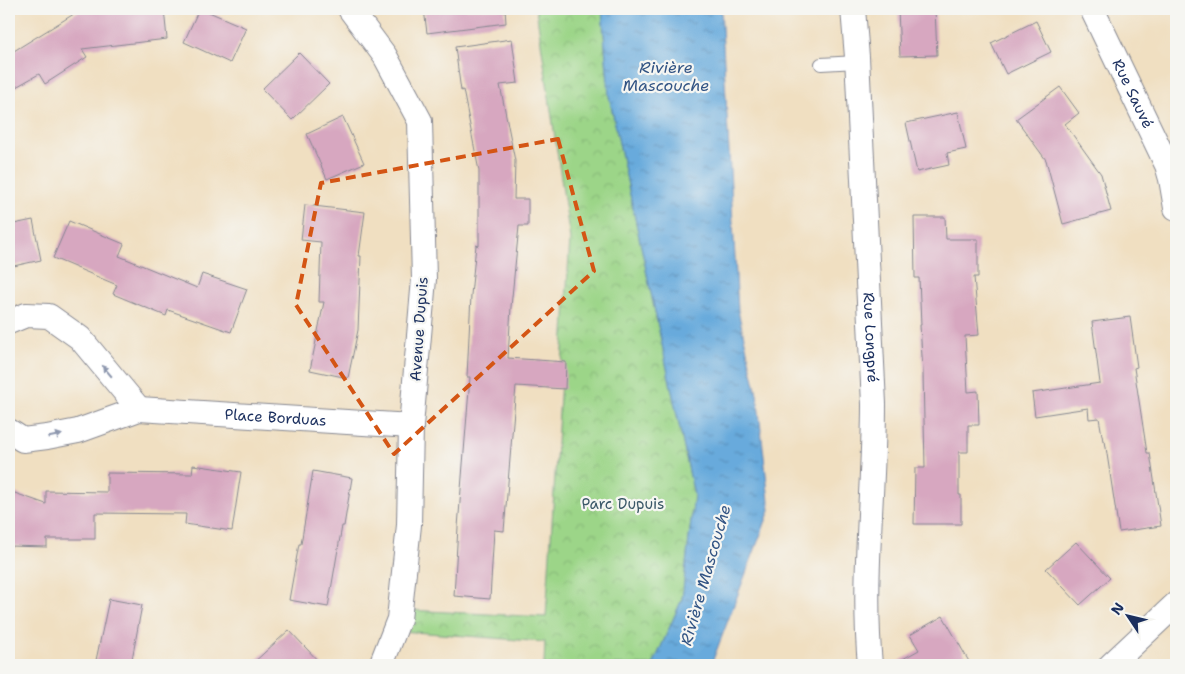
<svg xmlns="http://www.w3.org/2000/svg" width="1185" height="674" viewBox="0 0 1185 674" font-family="'Shantell Sans',sans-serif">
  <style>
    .park { fill: url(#park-crowns); stroke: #5c8273 }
    .water { fill: url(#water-ripples); stroke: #426c9d }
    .building { fill: #d7a7c0 }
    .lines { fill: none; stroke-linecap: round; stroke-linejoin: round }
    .lane-casing { stroke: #868790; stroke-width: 14 }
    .street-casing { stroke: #868790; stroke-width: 26 }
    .lane { stroke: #fff; stroke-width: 12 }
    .street { stroke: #fff; stroke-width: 24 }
    .oneway { fill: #8d97ae }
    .marked { fill: none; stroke: #d45514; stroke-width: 4; stroke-dasharray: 10 6; stroke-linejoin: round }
    .labels { text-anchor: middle; stroke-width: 4.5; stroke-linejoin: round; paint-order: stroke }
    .street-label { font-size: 15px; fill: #1b2f5e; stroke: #f6f6f2 }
    .park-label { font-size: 15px; fill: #3b5868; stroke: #f6f6f2 }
    .water-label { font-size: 16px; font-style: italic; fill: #325484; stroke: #f6f6f2 }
  </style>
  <defs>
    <pattern id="park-crowns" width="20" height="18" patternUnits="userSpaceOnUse" patternTransform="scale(1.25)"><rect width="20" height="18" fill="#9cd588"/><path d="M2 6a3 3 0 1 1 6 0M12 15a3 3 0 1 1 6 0" fill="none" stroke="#86b778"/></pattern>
    <pattern id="water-ripples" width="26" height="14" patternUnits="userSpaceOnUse" patternTransform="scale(1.25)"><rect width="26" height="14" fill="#68aadc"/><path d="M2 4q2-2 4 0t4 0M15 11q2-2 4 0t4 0" fill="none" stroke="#558bb6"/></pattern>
  </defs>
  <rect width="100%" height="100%" fill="#f6f6f2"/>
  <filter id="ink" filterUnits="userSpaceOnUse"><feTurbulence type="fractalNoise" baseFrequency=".02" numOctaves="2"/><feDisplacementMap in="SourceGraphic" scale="10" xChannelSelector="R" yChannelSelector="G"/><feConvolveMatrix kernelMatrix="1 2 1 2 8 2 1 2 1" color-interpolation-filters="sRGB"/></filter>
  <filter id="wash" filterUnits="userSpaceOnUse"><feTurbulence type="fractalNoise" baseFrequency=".0096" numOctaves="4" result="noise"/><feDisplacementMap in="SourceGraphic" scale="20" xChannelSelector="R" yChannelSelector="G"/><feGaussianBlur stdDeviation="1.12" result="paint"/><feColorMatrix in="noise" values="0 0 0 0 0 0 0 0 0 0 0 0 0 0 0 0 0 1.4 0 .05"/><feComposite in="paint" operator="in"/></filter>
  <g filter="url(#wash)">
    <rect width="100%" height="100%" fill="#f0dfc1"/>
    <path class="park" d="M 536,9 L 602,9 L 609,96 L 694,495 L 682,599 L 653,665 L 544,665 L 545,642 L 401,631 L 408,610 L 546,617 L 570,239 Z"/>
    <path class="water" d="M 602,9 L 721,9 L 738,311 L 757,394 L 770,510 L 711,665 L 653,665 L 682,599 L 694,495 L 609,96 Z"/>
    <g id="blocks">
      <path class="building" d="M 82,9 L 164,9 L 167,39 L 82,49 L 87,57 L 45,84 L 39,74 L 9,91 L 9,54 Z
        M 199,9 L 202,9 L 246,28 L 230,63 L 184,42 Z
        M 424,9 L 505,9 L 506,23 L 427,33 Z
        M 898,9 L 935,9 L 937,55 L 900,56 Z
        M 1036,21 L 1051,52 L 1006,74 L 991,43 Z
        M 512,39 L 518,83 L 500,85 L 515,161 L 514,199 L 528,199 L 528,226 L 519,226 L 511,307 L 508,358 L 566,362 L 565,389 L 516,386 L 504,531 L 494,530 L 490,599 L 454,596 L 458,527 L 470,377 L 467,377 L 471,295 L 476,245 L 479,246 L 479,171 L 463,90 L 461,91 L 455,47 Z
        M 299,53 L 329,84 L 292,120 L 262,89 Z
        M 1060,87 L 1079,113 L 1065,124 L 1101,174 L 1111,211 L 1063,224 L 1046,160 L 1016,119 Z
        M 958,112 L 966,149 L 947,153 L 949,165 L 917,172 L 906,123 Z
        M 343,117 L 364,163 L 327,179 L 307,134 Z
        M 305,205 L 365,212 L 359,256 L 361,256 L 358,330 L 348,378 L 310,370 L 324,302 L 319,302 L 321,242 L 301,240 Z
        M 914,217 L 945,217 L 946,239 L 978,239 L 978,277 L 974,277 L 979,335 L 965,336 L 968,392 L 978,391 L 979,425 L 968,425 L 968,452 L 959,452 L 959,495 L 961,495 L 961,524 L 914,524 L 915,468 L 925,468 L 923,372 L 920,325 L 921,325 L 919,278 L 915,278 Z
        M 33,220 L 41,260 L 9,267 L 9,225 Z
        M 69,221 L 124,244 L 119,256 L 197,288 L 202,274 L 247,289 L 231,332 L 168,310 L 166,316 L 113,294 L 117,285 L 53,258 Z
        M 1130,317 L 1137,367 L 1134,368 L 1147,453 L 1150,453 L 1161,526 L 1119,532 L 1105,441 L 1103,441 L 1099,418 L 1089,419 L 1088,408 L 1035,416 L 1032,393 L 1100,383 L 1092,322 Z
        M 193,465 L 241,472 L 232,531 L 185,524 L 186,514 L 95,513 L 95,539 L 47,539 L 47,547 L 9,546 L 9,491 L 46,504 L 46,491 L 107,492 L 107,473 L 192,474 Z
        M 313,471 L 352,478 L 344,526 L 342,526 L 328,607 L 289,600 L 299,544 L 301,544 Z
        M 1076,542 L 1110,578 L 1080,605 L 1046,569 Z
        M 109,599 L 142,605 L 131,665 L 95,665 Z
        M 943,616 L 971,665 L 892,665 L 919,650 L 910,635 Z
        M 289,630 L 322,665 L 251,665 Z"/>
    </g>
  </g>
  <g filter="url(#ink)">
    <use href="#blocks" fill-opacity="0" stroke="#868790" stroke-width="1"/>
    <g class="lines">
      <defs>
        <path id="lane" d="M 821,64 L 857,62"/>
        <g id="street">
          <path d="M 350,9 L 385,56 L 420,121 L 424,279 L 411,426 L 409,525 L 399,619 L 381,665"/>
          <path id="s1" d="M 853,9 L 857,57 L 874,404 C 874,491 862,578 870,665"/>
          <path id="s2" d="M 1092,9 L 1167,165 L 1171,179 L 1176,208"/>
          <path d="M 9,322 L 26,315 L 49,316 L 80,338 L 139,409"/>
          <path id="s3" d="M 9,431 L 23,440 L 47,437 L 78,431 L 139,409 L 411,426"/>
          <path d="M 1111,665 L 1176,604"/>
        </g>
      </defs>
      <use href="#lane" class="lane-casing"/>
      <use href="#street" class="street-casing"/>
      <use href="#lane" class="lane"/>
      <use href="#street" class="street"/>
    </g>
    <defs><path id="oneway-solid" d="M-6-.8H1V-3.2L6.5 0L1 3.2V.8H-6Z" transform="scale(1.25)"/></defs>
    <g class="oneway">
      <use href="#oneway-solid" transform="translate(107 371) rotate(-130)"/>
      <use href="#oneway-solid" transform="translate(55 436) rotate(-12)"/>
    </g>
  </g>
  <path class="marked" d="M 558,139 L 594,271 L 394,454 L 296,305 L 321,183 Z"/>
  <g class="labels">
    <g class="street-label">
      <text dy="5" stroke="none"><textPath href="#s2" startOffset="94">Rue Sauvé</textPath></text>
      <text transform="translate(419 329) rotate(-86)" y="5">Avenue Dupuis</text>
      <text dy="5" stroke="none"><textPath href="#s1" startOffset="329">Rue Longpré</textPath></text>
      <text dy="5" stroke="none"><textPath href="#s3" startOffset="274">Place Borduas</textPath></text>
    </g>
    <g class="park-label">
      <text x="623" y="509">Parc Dupuis</text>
    </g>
    <g class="water-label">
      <text x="666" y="73">Rivière<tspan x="666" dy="18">Mascouche</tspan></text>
      <text transform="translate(705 575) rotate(-74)" y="6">Rivière Mascouche</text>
    </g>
  </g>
  <rect width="1185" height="674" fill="none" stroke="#f6f6f2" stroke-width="30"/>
  <g transform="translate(1128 616) rotate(305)" stroke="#f6f6f2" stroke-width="4" paint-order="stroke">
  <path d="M0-4L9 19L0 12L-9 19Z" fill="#1b2f5e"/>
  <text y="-8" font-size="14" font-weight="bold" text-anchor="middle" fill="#1b2f5e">N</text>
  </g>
</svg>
